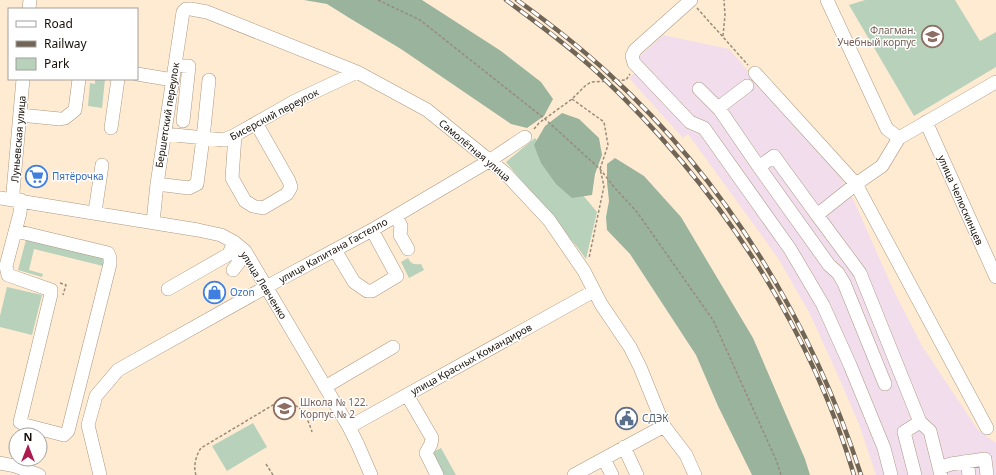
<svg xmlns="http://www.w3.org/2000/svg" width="996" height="475" viewBox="0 0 996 475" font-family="'Noto Sans',sans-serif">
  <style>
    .industrial { fill: #f2ddec }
    .green { fill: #b7d1bb }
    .forest { fill: #99b39d }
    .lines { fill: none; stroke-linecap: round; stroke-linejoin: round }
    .minor-casing { stroke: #ab9881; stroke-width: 14 }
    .path { stroke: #998b7a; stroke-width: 1.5; stroke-dasharray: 3 2; stroke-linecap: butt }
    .minor { stroke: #fff; stroke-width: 13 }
    .rail-casing { stroke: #716556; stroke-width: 4.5 }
    .rail { stroke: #fff; stroke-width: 3; stroke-dasharray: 9; stroke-linecap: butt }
    .labels { text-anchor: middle; stroke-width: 3; stroke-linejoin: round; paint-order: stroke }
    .education-label { font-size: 10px; fill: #785e54; stroke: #fff; text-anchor: end }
    .street-label { font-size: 10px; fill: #171008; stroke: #fff }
    .shop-label { font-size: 10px; fill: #366cbe; stroke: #fff; text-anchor: start }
    .service-label { font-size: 10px; fill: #4e5e75; stroke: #fff; text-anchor: start }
  </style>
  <rect width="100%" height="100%" fill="#ffebd2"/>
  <path class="industrial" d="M 663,35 L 729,49 L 840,176 L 854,201 L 894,291 L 922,346 L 978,430 L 996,443 L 996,475 L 876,475 L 859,424 L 836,371 L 809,312 L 778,258 L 688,134 L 683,138 L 629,78 L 636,72 L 637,59 Z"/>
  <path class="green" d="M 865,0 L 955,0 L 980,41 L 996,32 L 996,67 L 914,116 L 849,5 Z
    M 95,79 L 105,79 L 102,108 L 88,106 L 90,83 L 95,84 Z
    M 535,138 L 597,212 L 586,259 L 578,248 L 506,162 Z
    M 27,236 L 102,254 L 107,267 L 34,249 L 29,270 L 43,274 L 42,277 L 18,270 Z
    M 408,258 C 411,264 414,265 421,264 L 424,270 L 409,278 L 401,262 Z
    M 7,287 L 42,295 L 32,335 L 0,327 L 0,316 Z
    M 253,423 L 267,447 L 227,471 L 212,446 Z
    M 441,448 L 456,475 L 441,475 L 431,453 Z"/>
  <path class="forest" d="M 304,0 L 422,0 L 501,51 L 541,82 L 553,99 L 544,116 L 527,128 L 511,124 L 401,49 L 351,19 L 327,4 Z
    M 562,113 L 579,119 L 599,138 L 602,155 L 595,174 L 592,195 L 572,198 L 556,184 L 541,163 L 534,145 L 545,126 Z
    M 615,158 L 644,176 L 681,217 L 753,338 L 805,459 L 810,475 L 752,475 L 718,406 L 696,355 L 630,254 L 607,230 L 606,217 L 609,201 L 607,182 L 607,164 Z"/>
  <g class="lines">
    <defs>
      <path id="minor" d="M 691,0 L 635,50 L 632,56 L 634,63 L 690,122 L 704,128 L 790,249 L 823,305 L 850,365 L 884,448 L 891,475
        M 827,0 L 887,129 L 899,138 L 996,82
        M 29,9 L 30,0
        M 175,65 L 189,66 L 183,121
        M 755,73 L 856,184 L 987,428
        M 137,74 L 173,80
        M 699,89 L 720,110 L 759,167
        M 718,108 L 747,86
        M 20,115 L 60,119 L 65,118 L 75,110 L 79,79
        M 926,122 L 996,277
        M 111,128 L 118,79
        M 165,134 L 224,140 L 235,135 L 295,101 L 357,72
        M 235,135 L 232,178 L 245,201 L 253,206 L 263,208 L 287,194 L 291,187 L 289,181 L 256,123
        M 899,138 L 882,166 L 856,184 L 817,215 L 860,273 L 920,422 L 930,431 L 941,475
        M 157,184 L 189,188 L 197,184 L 203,138 L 209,80
        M 0,198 L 198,230 L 221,235 L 234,242 L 245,251 L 349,427 L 358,445 L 371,475
        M 14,200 L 13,192 L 23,79
        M 95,212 L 102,165
        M 817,215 L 774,156 L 759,167 L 829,265 L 838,273 L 844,283 L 885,384
        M 396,216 L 401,226 L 400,235 L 408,249
        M 153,222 L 157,184 L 183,12 L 186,9 L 191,9 L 207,12 L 357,72 L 427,110 L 505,173 L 549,220 L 584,271 L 601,304 L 630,347 L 640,367 L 664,426 L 686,455 L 695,475
        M 16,231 L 108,253 L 110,258 L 110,264 L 68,431 L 64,435 L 25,425 L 20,422 L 51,294 L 51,290 L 48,289 L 8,275 L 6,266 L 20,213 L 21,200
        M 335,250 L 354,282 L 367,291 L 372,291 L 397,276 L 372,230
        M 168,289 L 229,254 L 234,242 L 239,262 L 233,270
        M 325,387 L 393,347
        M 407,395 L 432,438 L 431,444 L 426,453 L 437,475
        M 349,427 L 594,291
        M 624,447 L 637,475
        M 604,459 L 612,475
        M 967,461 L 969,475
        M 0,463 L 15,466 L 39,475
        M 939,468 L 951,464 L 985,459 L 987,475
        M 100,475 L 88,425 L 96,396 L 118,370 L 266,287 L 372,230 L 489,161 L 525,137
        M 574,475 L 664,426
        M 915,475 L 904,432 L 920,422"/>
    </defs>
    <use href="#minor" class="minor-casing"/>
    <path class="path" d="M 378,0 L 420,20 L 545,119 L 600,169 L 614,187 L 637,212 L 713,320 L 777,462 L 781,475
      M 697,8 L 748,65
      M 723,36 L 725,15 L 724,0
      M 572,99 L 604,122 L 608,145 L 600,169 L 604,186 L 589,258
      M 534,129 L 539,123 L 572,99 L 585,86 L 591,82 L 626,80 L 630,74
      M 60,283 L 66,285 L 63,295
      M 266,464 L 273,475
      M 196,475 C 193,467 196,455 201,448 L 273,405 C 296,397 306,412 312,432"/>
    <use href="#minor" class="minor"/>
    <defs>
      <path id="rail" d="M 506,0 C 537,23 569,46 598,73 C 715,183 808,321 854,475
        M 517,0 C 549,23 580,47 609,74 C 727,182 812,323 861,475"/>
    </defs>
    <use href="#rail" class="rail-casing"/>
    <use href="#rail" class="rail"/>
  </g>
  <defs>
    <symbol id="school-ring" viewBox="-11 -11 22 22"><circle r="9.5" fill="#fff" stroke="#8d6e63" stroke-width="1.5"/><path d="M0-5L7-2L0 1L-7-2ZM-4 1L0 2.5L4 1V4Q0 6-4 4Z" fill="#8d6e63"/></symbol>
    <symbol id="supermarket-ring" viewBox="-11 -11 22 22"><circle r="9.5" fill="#fff" stroke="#3f7fe0" stroke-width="1.5"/><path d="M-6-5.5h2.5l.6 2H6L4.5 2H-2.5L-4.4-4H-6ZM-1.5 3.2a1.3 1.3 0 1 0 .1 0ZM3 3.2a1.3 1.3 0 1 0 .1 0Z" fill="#3f7fe0"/></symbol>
    <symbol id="shop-ring" viewBox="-11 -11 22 22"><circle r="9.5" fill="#fff" stroke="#3f7fe0" stroke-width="1.5"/><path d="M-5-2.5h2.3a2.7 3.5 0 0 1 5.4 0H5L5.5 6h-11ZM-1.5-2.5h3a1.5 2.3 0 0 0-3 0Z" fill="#3f7fe0"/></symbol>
    <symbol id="civic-ring" viewBox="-11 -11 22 22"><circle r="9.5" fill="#fff" stroke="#5c6f8a" stroke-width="1.5"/><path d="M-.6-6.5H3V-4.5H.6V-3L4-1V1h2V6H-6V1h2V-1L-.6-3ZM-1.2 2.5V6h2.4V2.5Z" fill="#5c6f8a"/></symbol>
  </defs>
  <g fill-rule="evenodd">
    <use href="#school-ring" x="920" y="24" width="25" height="25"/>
    <use href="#supermarket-ring" x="24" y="164" width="25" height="25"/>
    <use href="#shop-ring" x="202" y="280" width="25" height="25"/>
    <use href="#school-ring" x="272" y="396" width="25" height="25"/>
    <use href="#civic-ring" x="614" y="406" width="25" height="25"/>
  </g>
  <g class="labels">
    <g class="education-label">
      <text x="916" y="34">Флагман.<tspan x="916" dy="12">Учебный корпус</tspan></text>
      <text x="300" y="406" text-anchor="start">Школа № 122.<tspan x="300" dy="12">Корпус № 2</tspan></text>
    </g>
    <g class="street-label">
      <text transform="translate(274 114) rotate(-28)" y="4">Бисерский переулок</text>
      <text transform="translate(167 115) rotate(-81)" y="4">Бершетский переулок</text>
      <text transform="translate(18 139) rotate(-85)" y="4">Луньевская улица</text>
      <text transform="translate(475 150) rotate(40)" y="4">Самолётная улица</text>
      <text transform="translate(961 200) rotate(66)" y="4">улица Челюскинцев</text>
      <text transform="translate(333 250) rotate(-29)" y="4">улица Капитана Гастелло</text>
      <text transform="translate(264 285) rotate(58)" y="4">улица Левченко</text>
      <text transform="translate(471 359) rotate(-29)" y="4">улица Красных Командиров</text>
    </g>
    <g class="shop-label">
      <text x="52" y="180">Пятёрочка</text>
      <text x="230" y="296">Ozon</text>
    </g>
    <g class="service-label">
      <text x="642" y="422">СДЭК</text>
    </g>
  </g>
  <rect x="8" y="8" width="130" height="72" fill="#ffffff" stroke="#a29f9c"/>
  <rect x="16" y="21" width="20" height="6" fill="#ffffff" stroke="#a29f9c"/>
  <text x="44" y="28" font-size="12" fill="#171008">Road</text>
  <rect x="16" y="41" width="20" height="6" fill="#716556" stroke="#a29f9c"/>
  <text x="44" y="48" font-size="12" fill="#171008">Railway</text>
  <rect x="16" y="58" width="20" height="12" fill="#b7d1bb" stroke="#a29f9c"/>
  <text x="44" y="68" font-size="12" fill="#171008">Park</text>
  <g transform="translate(28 447)"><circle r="19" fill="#ffffff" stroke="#a29f9c"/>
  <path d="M0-3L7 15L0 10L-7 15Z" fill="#ac1a4e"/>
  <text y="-6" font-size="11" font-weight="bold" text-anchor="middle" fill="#171008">N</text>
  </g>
</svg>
